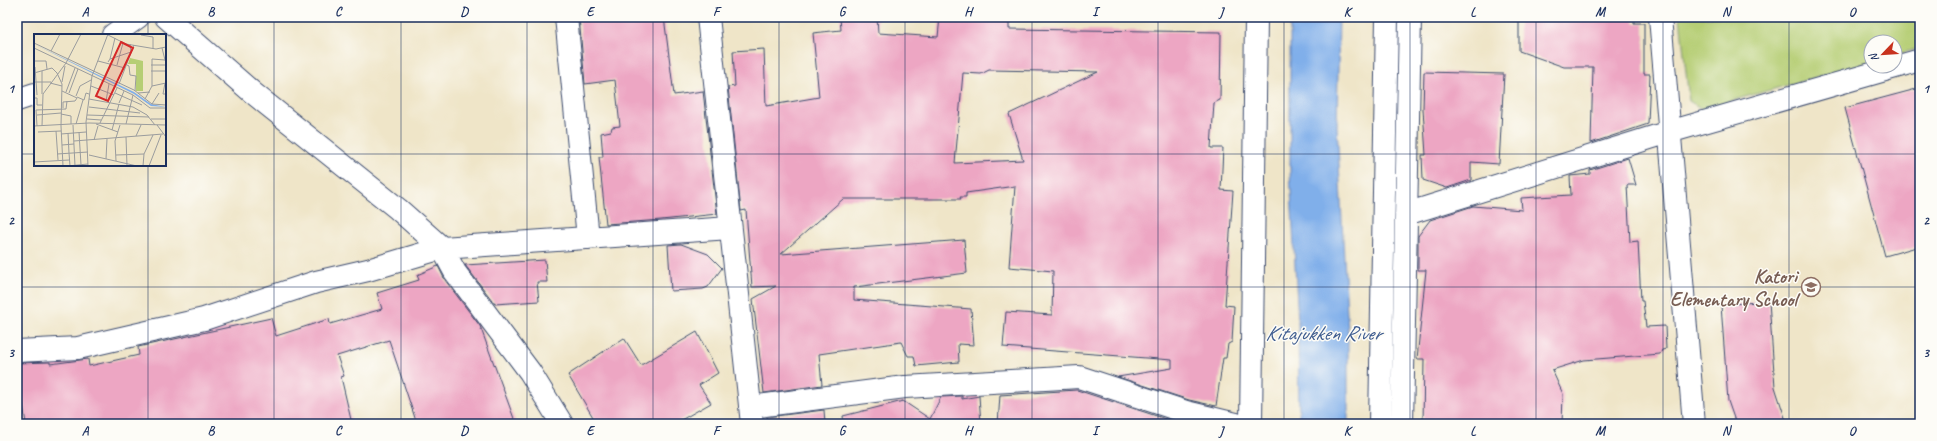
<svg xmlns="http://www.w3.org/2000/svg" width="1937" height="441" viewBox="0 0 1937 441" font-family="Caveat,sans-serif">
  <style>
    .green { fill: #b6ce74; stroke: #687e69 }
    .water { fill: #80afea; stroke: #4e6fa4 }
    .building { fill: #eda6c3; fill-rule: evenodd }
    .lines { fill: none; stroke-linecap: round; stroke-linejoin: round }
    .minor-casing { stroke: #3b4a6e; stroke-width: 24 }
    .minor { stroke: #fff; stroke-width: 22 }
    .grid { fill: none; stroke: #1b2f5e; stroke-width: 1; stroke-opacity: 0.55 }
    .labels { text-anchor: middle; stroke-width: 3; stroke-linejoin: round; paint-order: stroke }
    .education-label { font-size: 20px; font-weight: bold; fill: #785e54; stroke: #fdfcf7; text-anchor: end }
    .water-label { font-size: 21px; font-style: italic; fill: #3e5c8f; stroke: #fdfcf7 }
    .inset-road { fill: none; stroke: #9a9c9e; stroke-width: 1 }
    .view { fill: #d62828; fill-opacity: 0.15; stroke: #d62828; stroke-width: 2 }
    .inset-edge { fill: none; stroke: #1b2f5e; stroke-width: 2 }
    .neatline { fill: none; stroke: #1b2f5e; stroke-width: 1.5 }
    .grid-label { font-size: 13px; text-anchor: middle; font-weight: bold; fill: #1b2f5e }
  </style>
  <rect width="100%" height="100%" fill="#fdfcf7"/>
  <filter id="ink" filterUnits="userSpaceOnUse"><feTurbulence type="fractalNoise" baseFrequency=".025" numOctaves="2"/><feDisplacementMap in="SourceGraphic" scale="8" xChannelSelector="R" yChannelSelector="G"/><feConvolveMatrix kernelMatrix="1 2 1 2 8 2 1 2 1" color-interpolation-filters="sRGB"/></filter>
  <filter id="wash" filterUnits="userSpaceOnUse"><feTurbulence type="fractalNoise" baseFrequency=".012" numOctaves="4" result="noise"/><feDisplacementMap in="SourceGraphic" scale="16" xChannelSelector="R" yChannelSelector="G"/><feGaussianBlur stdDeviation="0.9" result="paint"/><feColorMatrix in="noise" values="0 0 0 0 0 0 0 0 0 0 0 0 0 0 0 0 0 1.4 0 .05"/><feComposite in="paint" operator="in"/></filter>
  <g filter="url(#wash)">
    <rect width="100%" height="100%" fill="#efe5c8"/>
    <path class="green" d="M 1680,17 L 1920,17 L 1920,48 L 1895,55 L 1895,42 L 1871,42 L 1871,62 L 1702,109 L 1689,101 Z"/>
    <path class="water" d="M 1290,17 L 1339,17 L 1337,126 L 1348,332 L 1348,424 L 1299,424 L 1298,323 L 1290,172 Z"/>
    <g id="blocks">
      <path class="building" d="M 579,17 L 664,17 L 674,95 L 703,91 L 717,214 L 661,220 L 606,224 L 599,157 L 603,157 L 601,133 L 611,131 L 612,127 L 620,126 L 615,80 L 585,84 Z
        M 840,17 L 877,17 L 878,33 L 938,37 L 940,17 L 1009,20 L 1009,29 L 1221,32 L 1220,100 L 1214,103 L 1211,148 L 1223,148 L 1221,190 L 1233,191 L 1225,305 L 1234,306 L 1232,342 L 1228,344 L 1226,358 L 1223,358 L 1216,406 L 1189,400 L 1118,377 L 1172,368 L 1172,360 L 1003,347 L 1006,312 L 1052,315 L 1053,271 L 1009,267 L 1015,186 L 966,193 L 966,197 L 960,197 L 961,199 L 843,199 L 781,254 L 964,240 L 967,273 L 854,287 L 854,300 L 971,309 L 974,345 L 958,344 L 959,362 L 916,366 L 914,356 L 908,356 L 901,342 L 819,354 L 822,385 L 764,393 L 753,299 L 776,286 L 752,287 L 746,210 L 741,211 L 728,87 L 735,86 L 733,51 L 764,49 L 766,106 L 819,97 L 813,33 L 841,30 ZM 989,70 L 1098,72 L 1009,114 L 1023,160 L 955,163 L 963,73 L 981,74 Z
        M 1519,17 L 1634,17 L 1634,23 L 1644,23 L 1644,74 L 1650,74 L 1648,124 L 1591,143 L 1593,67 L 1564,67 L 1519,51 Z
        M 1424,72 L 1504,74 L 1499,164 L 1471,162 L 1471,180 L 1447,188 L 1423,180 L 1422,155 L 1426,155 L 1423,109 Z
        M 1920,88 L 1920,246 L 1885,256 L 1845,108 Z
        M 1628,158 L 1636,185 L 1627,185 L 1630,242 L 1638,241 L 1641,301 L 1643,301 L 1646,327 L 1665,326 L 1666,349 L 1662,350 L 1660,354 L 1584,360 L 1552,370 L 1563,394 L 1562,424 L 1423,424 L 1424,359 L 1417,359 L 1426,270 L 1418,270 L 1418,236 L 1430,220 L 1473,206 L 1522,210 L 1521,198 L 1571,195 L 1570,176 L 1590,174 L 1590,170 Z
        M 681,244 L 708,254 L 722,268 L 708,287 L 703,289 L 671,291 L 668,245 Z
        M 545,260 L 547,282 L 537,282 L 539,301 L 495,304 L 465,265 Z
        M 438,266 L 445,280 L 480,326 L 516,424 L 417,424 L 389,340 L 337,356 L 344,376 L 341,377 L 352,424 L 26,424 L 23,404 L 17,405 L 17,363 L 50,362 L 50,364 L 88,359 L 89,366 L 139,355 L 138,347 L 271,318 L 276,336 L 329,319 L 330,324 L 382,309 L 377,293 L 419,280 L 417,275 Z
        M 1769,301 L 1775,387 L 1787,424 L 1736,424 L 1728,401 L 1721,305 Z
        M 697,332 L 718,373 L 699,385 L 711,403 L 674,424 L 597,424 L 568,375 L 624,338 L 641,365 Z
        M 1077,390 L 1181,424 L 998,424 L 1000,395 Z
        M 962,396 L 962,399 L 979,396 L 981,424 L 844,424 L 843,416 L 903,401 L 930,419 L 941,397 Z
        M 824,410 L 825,424 L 768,424 L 767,417 Z"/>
    </g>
  </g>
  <g filter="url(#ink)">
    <use href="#blocks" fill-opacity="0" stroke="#3b4a6e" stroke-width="1"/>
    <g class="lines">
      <defs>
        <path id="minor" d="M 166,17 L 253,93 L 398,209 L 442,248 L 455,272 L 530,372 L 562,424
          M 566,17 L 588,238
          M 708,17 L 752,424
          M 1660,17 L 1694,424
          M 113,35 L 138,17
          M 17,100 L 35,94
          M 1406,214 L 1669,132 L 1920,60
          M 17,351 L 78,348 L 204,319 L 316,282 L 368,270 L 442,248 L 730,228
          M 750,407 L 905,387 L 1079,377 L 1186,412 L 1236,424
          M 1251,424 L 1256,17
          M 1380,424 L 1387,17
          M 1402,424 L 1410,17"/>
      </defs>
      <use href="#minor" class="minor-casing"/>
      <use href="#minor" class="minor"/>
    </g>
  </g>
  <path class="grid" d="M 148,17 L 148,35M 274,17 L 274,424M 401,17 L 401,424M 527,17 L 527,424M 653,17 L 653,424M 779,17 L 779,424M 905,17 L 905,424M 1032,17 L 1032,424M 1158,17 L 1158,424M 1284,17 L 1284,424M 1410,17 L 1410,424M 1536,17 L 1536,424M 1663,17 L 1663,424M 1789,17 L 1789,424M 17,154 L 35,154M 165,154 L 1920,154M 148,165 L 148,424M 17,287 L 1920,287"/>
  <defs>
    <symbol id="school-ring" viewBox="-11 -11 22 22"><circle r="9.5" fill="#fdfcf7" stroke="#8d6e63" stroke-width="1.5"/><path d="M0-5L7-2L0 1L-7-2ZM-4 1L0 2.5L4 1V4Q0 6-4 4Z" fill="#8d6e63"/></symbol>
  </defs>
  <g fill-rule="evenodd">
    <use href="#school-ring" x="1800" y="276" width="22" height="22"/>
  </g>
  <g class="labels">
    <g class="education-label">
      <text x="1797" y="283">Katori<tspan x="1797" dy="23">Elementary School</tspan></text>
    </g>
    <g class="water-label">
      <text x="1323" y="340">Kitajukken River</text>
    </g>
  </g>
  <g transform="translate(34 34)">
    <rect width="132" height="132" fill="#efe5c8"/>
    <path d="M 96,24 L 109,27 L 109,57 L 102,57 L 102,30 L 94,30 Z" fill="#b6ce74"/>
    <path d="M 0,10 L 100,58 L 117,70 L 132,73 L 117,72 L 100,60 Z" fill="#80afea"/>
    <path class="inset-road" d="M 72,0 L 92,10 L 122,15 L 132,13M 107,1 L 119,3 L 119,15M 0,9 L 100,56 L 118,70 L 132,71M 0,14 L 59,42M 128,14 L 131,26M 17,17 L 26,0M 76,25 L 81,4M 0,27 L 12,27 L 13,35M 64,27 L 91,34M 74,28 L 76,25 L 97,18 L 96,10M 83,31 L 89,9M 93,31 L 95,32 L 96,41 L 102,42 L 101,57M 117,31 L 132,31M 1,33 L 3,61M 8,37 L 8,60M 117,37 L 132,37M 0,39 L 18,34 L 23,39M 23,39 L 28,50 L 27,92 L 29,132M 59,42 L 99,61 L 116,74 L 132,74M 71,43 L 78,29M 0,48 L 17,48M 28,48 L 31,32M 16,49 L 28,52M 131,49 L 129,60 L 132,60M 85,50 L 100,11M 57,52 L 80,61M 118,52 L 132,49M 28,57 L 43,64 L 41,67 L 29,68 L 29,74M 32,58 L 41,34M 35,59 L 44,35M 81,59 L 108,71M 104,59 L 116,58M 42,62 L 46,52 L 57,46M 43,63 L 50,66 L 52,59 L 55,60M 0,64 L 3,64 L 3,71 L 8,71M 55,65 L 99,73 L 113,81 L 121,91M 111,65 L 118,52 L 118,25 L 131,26 L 132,28M 72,67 L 75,50M 85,69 L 90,57M 118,70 L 125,59M 55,73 L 106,79M 27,80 L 37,82 L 37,90M 3,81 L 27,79M 53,81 L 115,83M 53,85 L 67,86M 117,85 L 132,85M 66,89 L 83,54M 42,90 L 49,66M 62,90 L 84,98M 92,90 L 99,61M 132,90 L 132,75M 39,91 L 41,132M 123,91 L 132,103M 0,92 L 55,89 L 132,91M 3,92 L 2,76 L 32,75 L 33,67M 8,92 L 9,60 L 32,29 L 47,0M 78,96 L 85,70M 22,97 L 24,126M 4,98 L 27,97M 45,98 L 47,131M 34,99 L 35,119M 27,100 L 52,98M 102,102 L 107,91M 92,103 L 93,132M 60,106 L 64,92M 40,107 L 129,100M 28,111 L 40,110M 35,119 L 36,132M 23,120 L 54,118M 55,121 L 103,132M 82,121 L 110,120M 72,125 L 73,105M 82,127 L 81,107 L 86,91M 0,128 L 35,126M 33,132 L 54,130M 54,132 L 52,88 L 58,42 L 74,0M 109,132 L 110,120 L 119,101M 115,132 L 127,101"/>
    <path class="view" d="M 87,8 L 99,14 L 74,67 L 62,62 Z"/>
    <rect width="132" height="132" class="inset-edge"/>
  </g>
  <rect width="1937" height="441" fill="none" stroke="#fdfcf7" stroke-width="44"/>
  <g transform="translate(1883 54) rotate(245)"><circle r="19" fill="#fdfcf7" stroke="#a3aaba"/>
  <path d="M0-3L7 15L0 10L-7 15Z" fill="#c8321e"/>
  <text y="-6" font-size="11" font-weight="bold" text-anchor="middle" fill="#1b2f5e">N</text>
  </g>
  <rect x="22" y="22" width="1893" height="397" class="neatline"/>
  <g class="grid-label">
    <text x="85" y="16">A</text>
    <text x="211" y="16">B</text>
    <text x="338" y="16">C</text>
    <text x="464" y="16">D</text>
    <text x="590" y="16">E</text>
    <text x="716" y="16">F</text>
    <text x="842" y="16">G</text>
    <text x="968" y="16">H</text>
    <text x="1095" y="16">I</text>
    <text x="1221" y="16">J</text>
    <text x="1347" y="16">K</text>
    <text x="1473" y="16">L</text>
    <text x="1600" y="16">M</text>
    <text x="1726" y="16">N</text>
    <text x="1852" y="16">O</text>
    <text x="11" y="93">1</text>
    <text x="1926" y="93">1</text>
    <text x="11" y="225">2</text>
    <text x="1926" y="225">2</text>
    <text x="11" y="357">3</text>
    <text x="1926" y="357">3</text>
    <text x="85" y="435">A</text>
    <text x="211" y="435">B</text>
    <text x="338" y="435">C</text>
    <text x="464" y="435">D</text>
    <text x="590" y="435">E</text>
    <text x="716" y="435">F</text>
    <text x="842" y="435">G</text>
    <text x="968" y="435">H</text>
    <text x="1095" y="435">I</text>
    <text x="1221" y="435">J</text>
    <text x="1347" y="435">K</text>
    <text x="1473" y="435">L</text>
    <text x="1600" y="435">M</text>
    <text x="1726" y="435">N</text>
    <text x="1852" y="435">O</text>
  </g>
</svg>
